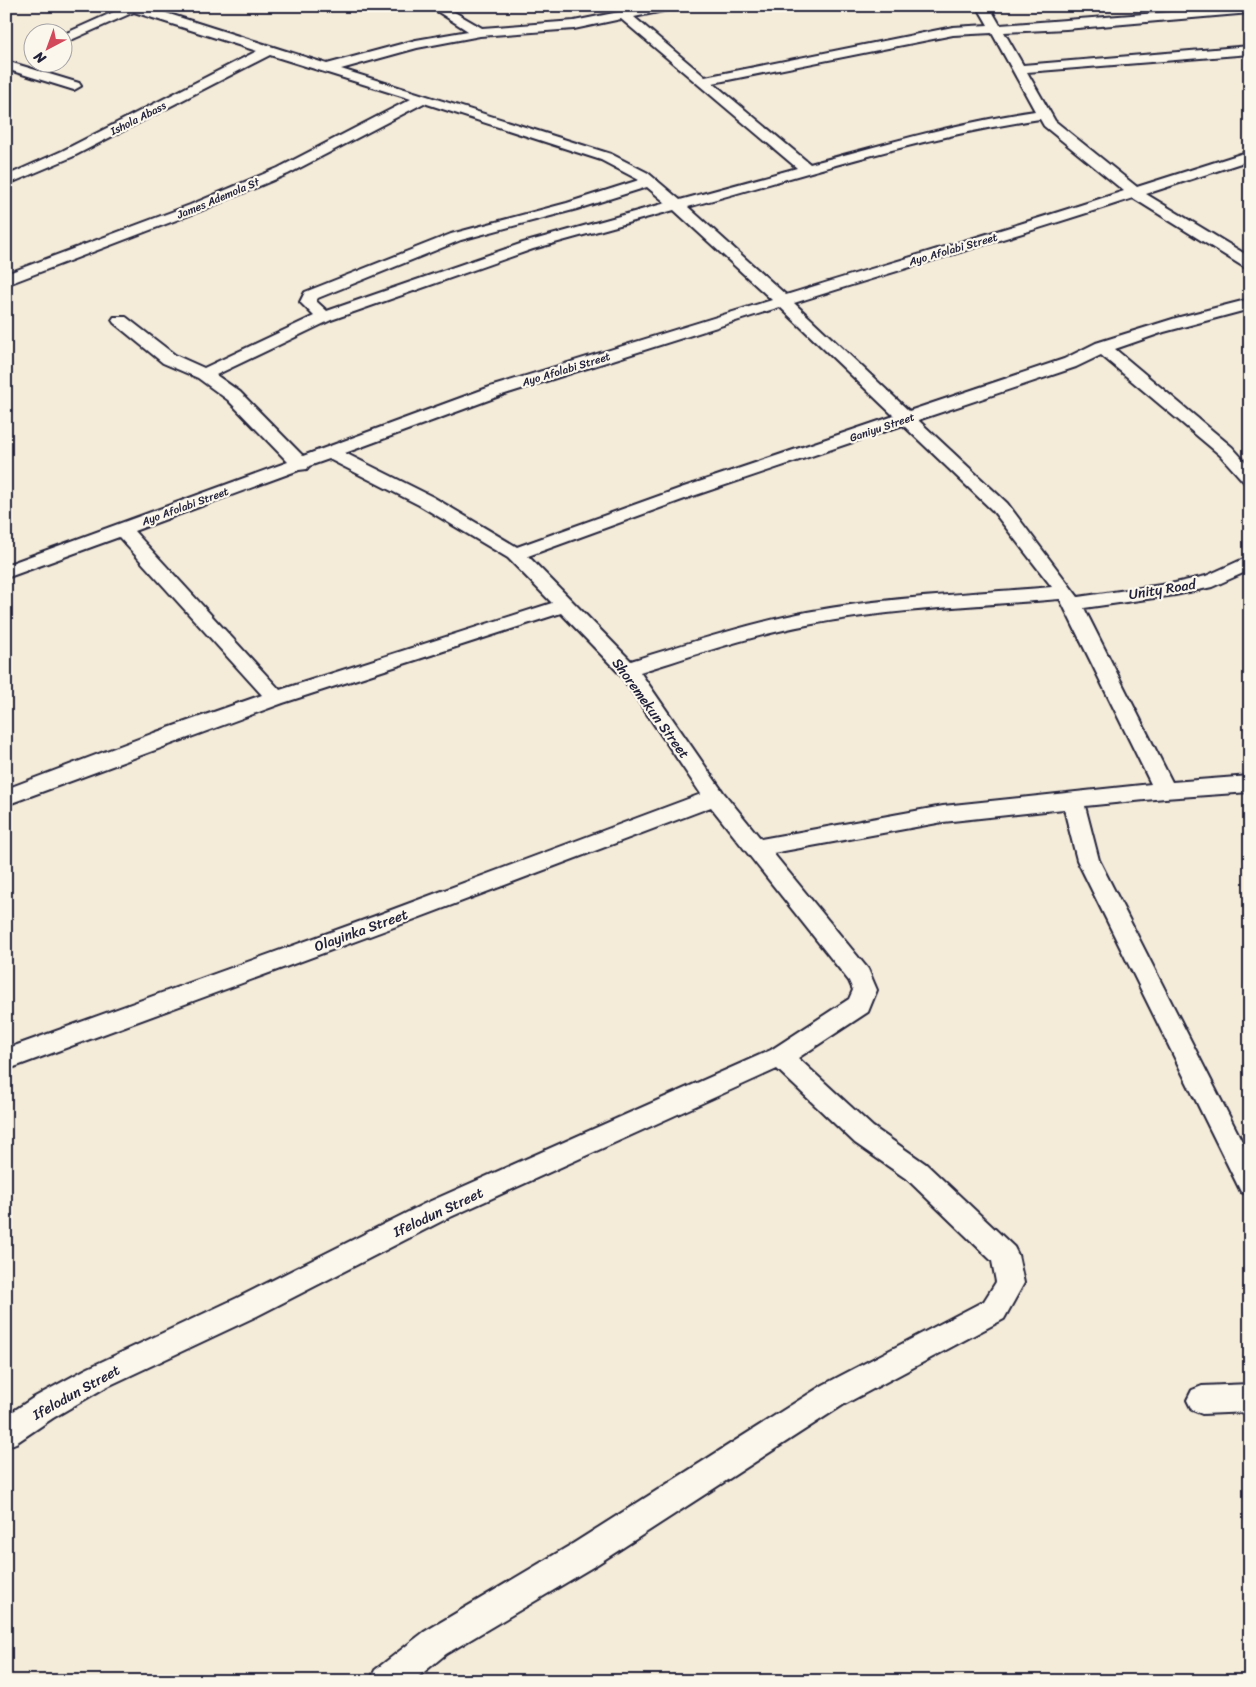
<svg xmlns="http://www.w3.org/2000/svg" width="1256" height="1687" viewBox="0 0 1256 1687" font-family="Sriracha,sans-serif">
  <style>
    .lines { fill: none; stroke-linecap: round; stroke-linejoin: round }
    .minor-casing { stroke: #22223b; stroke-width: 4 }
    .minor { fill: #fbf7ec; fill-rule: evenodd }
    .labels { text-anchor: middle; stroke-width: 4.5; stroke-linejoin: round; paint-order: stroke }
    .far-street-label { font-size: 11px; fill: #22223b; stroke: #fbf7ec }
    .street-label { font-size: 14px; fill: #22223b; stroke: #fbf7ec }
  </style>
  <rect width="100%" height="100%" fill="#f4ebd9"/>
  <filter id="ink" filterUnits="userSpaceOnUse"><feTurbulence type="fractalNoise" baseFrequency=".02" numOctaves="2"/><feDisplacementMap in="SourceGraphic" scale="10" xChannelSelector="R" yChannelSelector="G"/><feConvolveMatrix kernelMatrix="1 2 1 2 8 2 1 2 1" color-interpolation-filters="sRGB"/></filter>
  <g filter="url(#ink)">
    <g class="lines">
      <defs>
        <path id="minor" d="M 127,6 L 144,6 L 327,64 L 416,40 L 468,31 L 429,6 L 444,6 L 482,28 L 574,21 L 649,6 L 675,6 L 673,9 L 634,17 L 705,77 L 953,27 L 988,25 L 977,6 L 989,6 L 1000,25 L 1250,6 L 1250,13 L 1066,29 L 1004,32 L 1023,65 L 1250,46 L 1250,54 L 1027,72 L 1055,121 L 1137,187 L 1250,151 L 1250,160 L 1146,194 L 1250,257 L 1250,269 L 1244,267 L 1133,198 C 1021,235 907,267 794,303 L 909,411 L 1064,359 L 1096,343 L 1176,318 L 1250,299 L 1250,309 L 1164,332 L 1115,349 L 1232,447 L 1250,467 L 1250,483 L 1244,482 L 1220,455 L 1101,355 L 1076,367 L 918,420 L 1007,503 L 1078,597 L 1175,583 L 1206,576 L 1250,556 L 1250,570 L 1212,587 L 1175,595 L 1084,608 L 1172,782 L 1250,776 L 1250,792 L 1165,798 L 1085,806 L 1099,860 L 1250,1157 L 1250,1195 L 1241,1192 L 1077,860 L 1064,809 L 943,822 L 773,853 L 868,969 L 877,990 L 868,1012 L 798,1058 L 873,1127 L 926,1164 L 1014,1247 L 1018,1255 L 1024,1283 L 1004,1319 L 843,1405 L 596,1565 L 446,1654 L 413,1681 L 370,1681 L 375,1670 L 424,1632 L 574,1543 L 823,1385 L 984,1301 L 996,1282 L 992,1261 L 908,1180 L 855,1143 L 777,1069 L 444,1220 L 257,1316 L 106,1387 L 53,1418 L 16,1443 L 6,1447 L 6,1416 L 33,1398 L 86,1369 L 237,1298 L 424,1204 L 771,1050 L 849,999 L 853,990 L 849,981 L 711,807 L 394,927 L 6,1070 L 6,1049 L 378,915 L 701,794 L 620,674 L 561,613 L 283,703 L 6,805 L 6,789 L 154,733 L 262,695 L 119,537 L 6,578 L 6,565 L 288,462 L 228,400 L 198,378 L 163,363 L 114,323 L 112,320 L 114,317 L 126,317 L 175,355 L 204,368 L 314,316 L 300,302 L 305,292 L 451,234 L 567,203 L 639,180 L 601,160 L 424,103 L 288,174 L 200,211 L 6,285 L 6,274 L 190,205 L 278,168 L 411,99 L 270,55 L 72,157 L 6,185 L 6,176 L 62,151 L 257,51 L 134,12 L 62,44 L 62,35 ZM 621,19 L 797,168 L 680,200 L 648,173 L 611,154 L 341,69 L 417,48 L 480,36 L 574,29 ZM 992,33 L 1035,111 C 959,122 885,144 810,164 L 713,83 L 953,35 ZM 1040,119 L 1044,126 L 1124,191 C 1012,228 898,260 786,295 L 688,207 C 804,175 920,137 1040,119 ZM 647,187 L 666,203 L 523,243 L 327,311 L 316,301 L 318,298 L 461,240 L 577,209 ZM 674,210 L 772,300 L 490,387 L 303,456 L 240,392 L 216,375 L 331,320 L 533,249 ZM 780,307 L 894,416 L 681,488 L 517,547 L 433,497 L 345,453 L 502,395 ZM 903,425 L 993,511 L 1052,587 C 970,594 887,597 807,612 C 747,624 689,643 631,661 L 528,556 L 693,496 ZM 329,459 L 419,505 L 508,558 L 552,603 L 280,690 L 134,531 L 299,470 L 307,469 L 309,466 ZM 1060,599 L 1151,784 L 943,806 L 761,839 L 723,792 L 640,672 C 695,655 750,636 807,625 C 890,609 975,606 1060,599 Z
          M 6,61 L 79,83 L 81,86 L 74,90 L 6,69 Z
          M 1250,1384 L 1250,1412 L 1202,1414 L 1192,1410 L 1187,1400 L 1192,1390 L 1202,1386 Z"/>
      </defs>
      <use href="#minor" class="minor-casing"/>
      <use href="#minor" class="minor"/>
    </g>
  </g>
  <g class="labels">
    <g class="far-street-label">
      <text transform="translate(138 118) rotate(-27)" y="4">Ishola Abass</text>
      <text transform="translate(218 198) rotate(-23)" y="4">James Ademola St</text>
      <text transform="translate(953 249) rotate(-16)" y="4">Ayo Afolabi Street</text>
      <text transform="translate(566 369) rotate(-17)" y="4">Ayo Afolabi Street</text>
      <text transform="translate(882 427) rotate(-19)" y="4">Ganiyu Street</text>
      <text transform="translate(185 506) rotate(-20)" y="4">Ayo Afolabi Street</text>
    </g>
    <g class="street-label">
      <text transform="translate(1162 589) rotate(-9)" y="5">Unity Road</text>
      <text transform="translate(651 708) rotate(54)" y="5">Shoremekun Street</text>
      <text transform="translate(361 930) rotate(-20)" y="5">Olayinka Street</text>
      <text transform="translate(438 1212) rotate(-25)" y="5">Ifelodun Street</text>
      <text transform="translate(76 1392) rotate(-29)" y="5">Ifelodun Street</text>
    </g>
  </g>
  <rect width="1256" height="1687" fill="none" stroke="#fbf7ec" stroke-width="25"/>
  <rect x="12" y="12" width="1231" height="1662" fill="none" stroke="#22223b" stroke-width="2" filter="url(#ink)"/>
  <g transform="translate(48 48) rotate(221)"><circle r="24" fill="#fbf7ec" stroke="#a4a2a5"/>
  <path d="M0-4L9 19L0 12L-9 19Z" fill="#d1495b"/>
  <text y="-8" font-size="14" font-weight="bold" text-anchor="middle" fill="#22223b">N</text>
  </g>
</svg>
